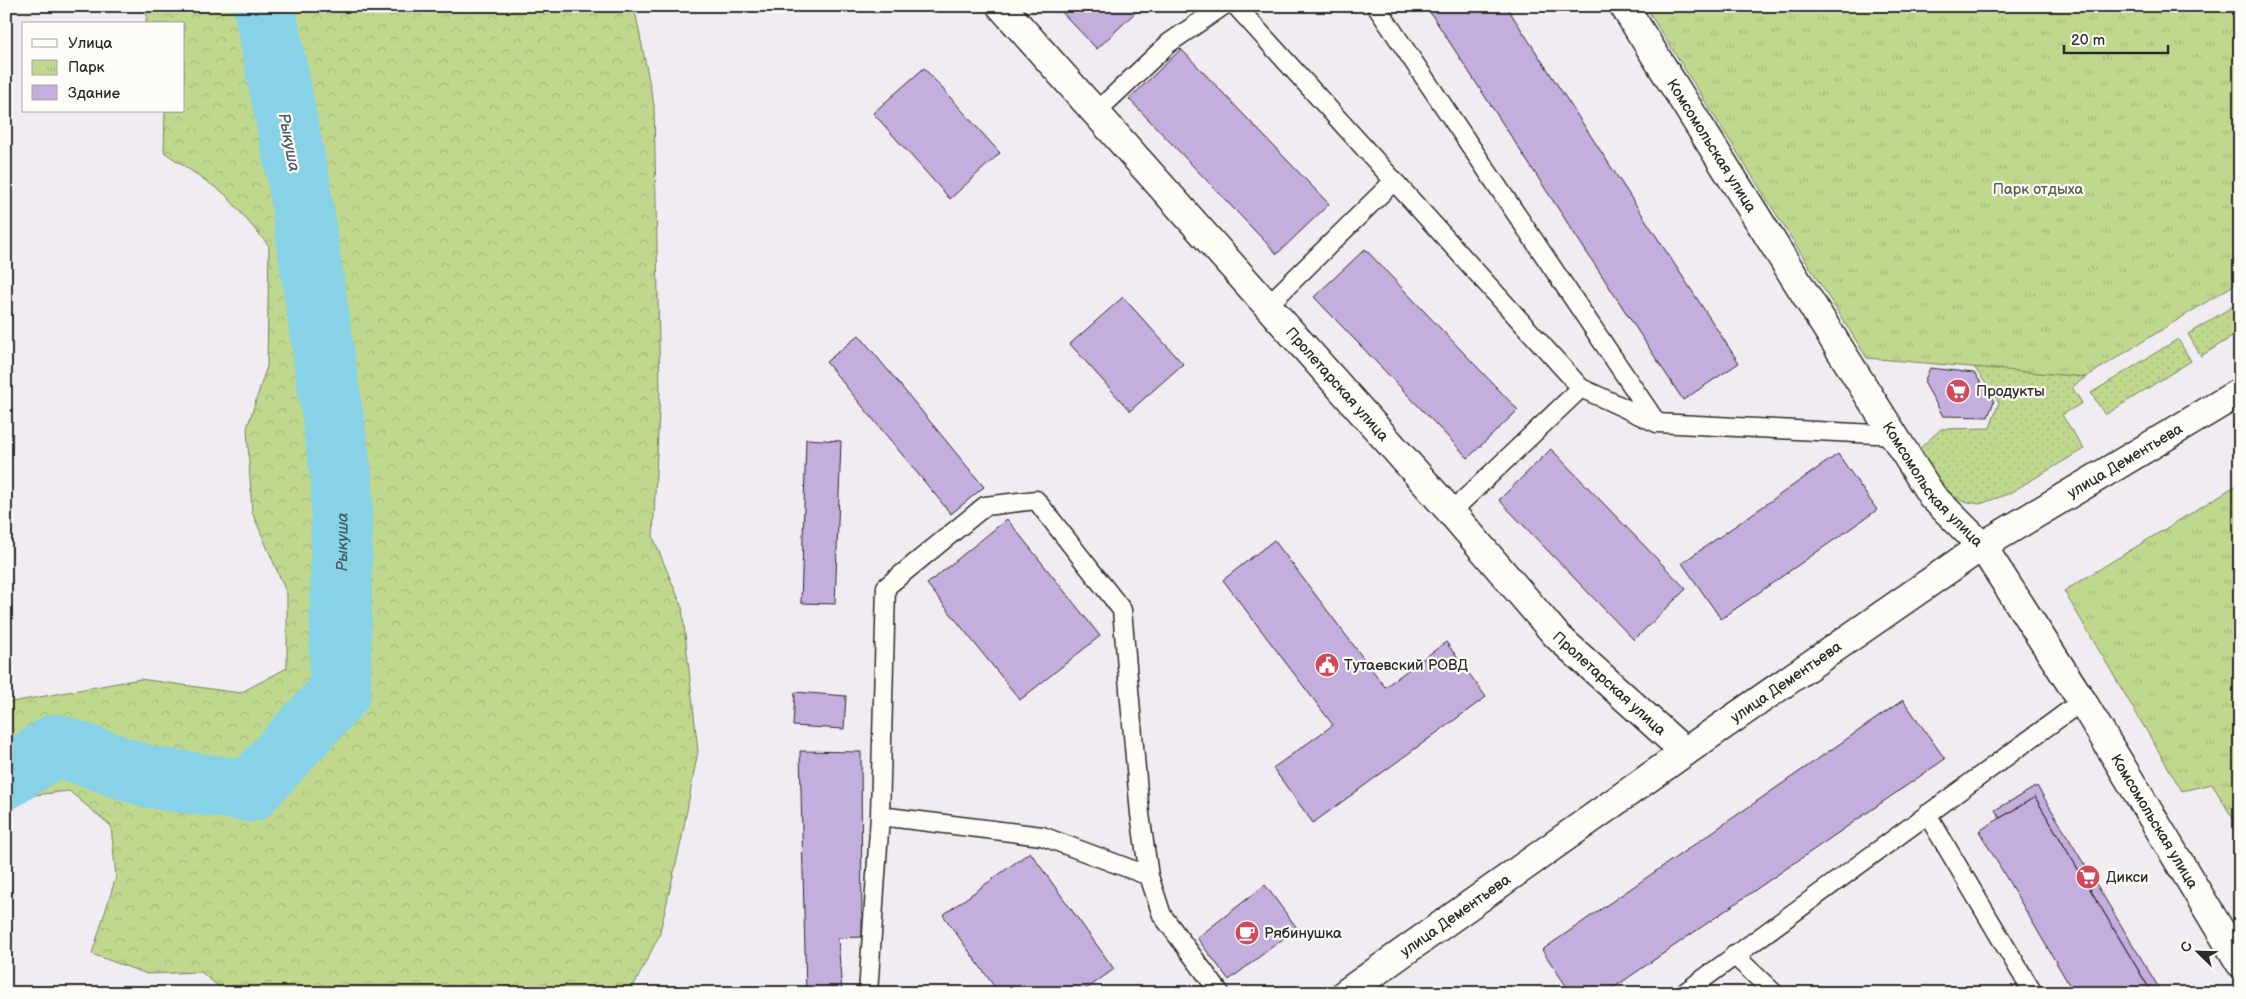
<svg xmlns="http://www.w3.org/2000/svg" width="2246" height="999" viewBox="0 0 2246 999" font-family="'Balsamiq Sans',sans-serif">
  <style>
    .grass { fill: url(#grass-dots); stroke: #75825c }
    .forest { fill: url(#forest-crowns); stroke: #75825c }
    .park { fill: url(#park-tufts); stroke: #75825c }
    .lines { fill: none; stroke-linecap: round; stroke-linejoin: round }
    .river { stroke: #87d2e6; stroke-width: 62 }
    .building { fill: #c3aede; stroke: #2b2b2b }
    .service-casing { stroke: #2b2b2b; stroke-width: 21 }
    .minor-casing { stroke: #2b2b2b; stroke-width: 31 }
    .tertiary-casing { stroke: #2b2b2b; stroke-width: 31 }
    .service { stroke: #fdfcf7; stroke-width: 18 }
    .minor { stroke: #fdfcf7; stroke-width: 28 }
    .tertiary { stroke: #fdfcf7; stroke-width: 28 }
    .labels { text-anchor: middle; stroke-width: 4.5; stroke-linejoin: round; paint-order: stroke }
    .street-label { font-size: 15px; fill: #2b2b2b; stroke: #fdfcf7 }
    .park-label { font-size: 15px; fill: #575f49; stroke: #fdfcf7 }
    .poi-label { font-size: 15px; fill: #2b2b2b; stroke: #fdfcf7; text-anchor: start }
    .water-label { font-size: 16px; font-style: italic; fill: #475d63; stroke: #fdfcf7 }
  </style>
  <defs>
    <pattern id="grass-dots" width="8" height="8" patternUnits="userSpaceOnUse" patternTransform="scale(1.25)"><rect width="8" height="8" fill="#bfd88e"/><path d="M2 2h.1M6 6h.1" fill="none" stroke="#a4ba7b" stroke-width="1.8" stroke-linecap="round"/></pattern>
    <pattern id="forest-crowns" width="20" height="18" patternUnits="userSpaceOnUse" patternTransform="scale(1.25)"><rect width="20" height="18" fill="#bfd88e"/><path d="M2 6a3 3 0 1 1 6 0M12 15a3 3 0 1 1 6 0" fill="none" stroke="#a4ba7b"/></pattern>
    <pattern id="park-tufts" width="24" height="20" patternUnits="userSpaceOnUse" patternTransform="scale(1.25)"><rect width="24" height="20" fill="#bfd88e"/><path d="M3 7l-1-3M5 7V3M7 7l1-3M15 17l-1-3M17 17v-4M19 17l1-3" fill="none" stroke="#a4ba7b"/></pattern>
  </defs>
  <rect width="100%" height="100%" fill="#f1ecf2"/>
  <filter id="ink" filterUnits="userSpaceOnUse"><feTurbulence type="fractalNoise" baseFrequency=".02" numOctaves="2"/><feDisplacementMap in="SourceGraphic" scale="10" xChannelSelector="R" yChannelSelector="G"/><feConvolveMatrix kernelMatrix="1 2 1 2 8 2 1 2 1" color-interpolation-filters="sRGB"/></filter>
  <g filter="url(#ink)">
    <path class="grass" d="M 2240,302 L 2240,332 L 2201,356 L 2188,334 Z
      M 2178,339 L 2191,361 L 2105,415 L 2091,393 Z
      M 1974,367 L 2086,377 L 2072,387 L 2082,403 L 2062,415 L 2084,449 L 2008,494 L 1980,504 L 1962,501 L 1948,493 L 1919,449 L 1941,429 L 1990,428 L 1999,402 Z"/>
    <path class="forest" d="M 147,6 L 634,6 L 654,105 L 660,391 L 653,537 L 682,607 L 698,751 L 681,842 L 659,936 L 630,993 L 226,993 L 201,972 L 147,974 L 92,954 L 116,877 L 111,826 L 69,791 L 35,795 L 6,806 L 6,703 L 140,679 L 240,693 L 287,668 L 287,594 L 252,512 L 247,428 L 267,366 L 269,246 L 225,194 L 164,152 L 165,111 L 184,111 L 184,24 L 146,24 Z"/>
    <path class="park" d="M 1645,6 L 2240,6 L 2240,281 L 2086,377 L 1867,358 Z
      M 2240,483 L 2240,830 L 2212,784 L 2182,791 L 2064,591 Z"/>
    <g class="lines">
      <path class="river" id="s1" d="M 6,778 L 56,745 L 148,777 L 250,791 L 340,692 L 342,482 L 299,184 L 264,6"/>
    </g>
    <path class="building" d="M 1056,6 L 1142,6 L 1097,49 Z
      M 1426,6 L 1506,6 L 1739,363 L 1683,400 Z
      M 1181,49 L 1329,204 L 1277,254 L 1129,99 Z
      M 924,68 L 1000,153 L 950,199 L 873,113 Z
      M 1365,249 L 1518,410 L 1468,458 L 1314,297 Z
      M 1123,297 L 1183,364 L 1130,411 L 1070,344 Z
      M 859,335 L 984,487 L 951,514 L 826,362 Z
      M 1930,368 L 1974,373 L 1994,401 L 1988,417 L 1943,416 L 1924,382 Z
      M 806,439 L 841,441 L 835,604 L 801,603 Z
      M 1551,449 L 1686,589 L 1634,640 L 1499,500 Z
      M 1838,454 L 1877,510 L 1721,619 L 1682,563 Z
      M 1007,519 L 1100,636 L 1020,700 L 927,584 Z
      M 1274,540 L 1385,687 L 1446,642 L 1486,697 L 1313,823 L 1273,768 L 1333,725 L 1223,580 Z
      M 795,692 L 846,696 L 844,729 L 793,726 Z
      M 1903,700 L 1945,759 L 1606,993 L 1571,993 L 1542,950 Z
      M 800,751 L 861,752 L 862,937 L 838,938 L 842,993 L 806,993 Z
      M 2037,786 L 2162,993 L 2152,993 L 2035,797 L 2000,818 L 1995,810 Z
      M 2035,797 L 2152,993 L 2074,993 L 1979,831 Z
      M 1030,852 L 1114,969 L 1081,993 L 999,993 L 943,915 Z
      M 1265,885 L 1297,928 L 1229,980 L 1197,938 Z"/>
    <g class="lines">
      <defs>
        <path id="service" d="M 1236,6 L 1581,388 L 1657,423 L 1895,435
          M 1376,6 L 1657,423
          M 1094,114 L 1169,43 L 1223,6
          M 1267,306 L 1393,182
          M 1451,512 L 1581,388
          M 1927,814 L 2033,993
          M 880,816 L 1042,836 L 1149,876
          M 1734,955 L 1774,993
          M 868,993 L 880,816 L 886,587 L 985,506 L 1036,500 L 1122,610 L 1140,814 L 1149,876 L 1162,915 L 1220,993
          M 1684,993 L 2082,701"/>
        <g id="minor">
          <path id="s2" d="M 1624,6 L 1932,496 L 1982,546"/>
          <path id="s3" d="M 1346,993 L 1685,752"/>
        </g>
        <g id="tertiary">
          <path id="s4" d="M 1001,6 L 1451,512 L 1557,636 L 1685,752 L 1982,546 L 2240,392"/>
          <path id="s5" d="M 1982,546 L 2082,701 L 2240,963"/>
        </g>
      </defs>
      <use href="#service" class="service-casing"/>
      <use href="#minor" class="minor-casing"/>
      <use href="#tertiary" class="tertiary-casing"/>
      <use href="#service" class="service"/>
      <use href="#minor" class="minor"/>
      <use href="#tertiary" class="tertiary"/>
    </g>
  </g>
  <defs>
    <symbol id="supermarket-disc" viewBox="-11 -11 22 22"><circle r="9.5" fill="#d1495b" stroke="#fdfcf7"/><path d="M-6-5.5h2.5l.6 2H6L4.5 2H-2.5L-4.4-4H-6ZM-1.5 3.2a1.3 1.3 0 1 0 .1 0ZM3 3.2a1.3 1.3 0 1 0 .1 0Z" fill="#fff"/></symbol>
    <symbol id="civic-disc" viewBox="-11 -11 22 22"><circle r="9.5" fill="#d1495b" stroke="#fdfcf7"/><path d="M-.6-6.5H3V-4.5H.6V-3L4-1V1h2V6H-6V1h2V-1L-.6-3ZM-1.2 2.5V6h2.4V2.5Z" fill="#fff"/></symbol>
    <symbol id="cafe-disc" viewBox="-11 -11 22 22"><circle r="9.5" fill="#d1495b" stroke="#fdfcf7"/><path d="M-5.5-4.5H6V0H3Q3 3.5 0 3.5H-2.5Q-5.5 3.5-5.5 0ZM3-3.2v2h1.7v-2ZM-6 4.5H4V6H-6Z" fill="#fff"/></symbol>
  </defs>
  <g fill-rule="evenodd">
    <use href="#supermarket-disc" x="1944" y="377" width="28" height="28"/>
    <use href="#civic-disc" x="1313" y="651" width="28" height="28"/>
    <use href="#supermarket-disc" x="2074" y="863" width="28" height="28"/>
    <use href="#cafe-disc" x="1233" y="919" width="28" height="28"/>
  </g>
  <g class="labels">
    <g class="street-label">
      <text dy="5" stroke="none"><textPath href="#s2" startOffset="165">Комсомольская улица</textPath></text>
      <text dy="5" stroke="none"><textPath href="#s4" startOffset="506">Пролетарская улица</textPath></text>
      <text dy="5" stroke="none"><textPath href="#s4" startOffset="1541">улица Дементьева</textPath></text>
      <text dy="5" stroke="none"><textPath href="#s2" startOffset="570">Комсомольская улица</textPath></text>
      <text dy="5" stroke="none"><textPath href="#s4" startOffset="1136">улица Дементьева</textPath></text>
      <text dy="5" stroke="none"><textPath href="#s4" startOffset="911">Пролетарская улица</textPath></text>
      <text dy="5" stroke="none"><textPath href="#s5" startOffset="325">Комсомольская улица</textPath></text>
      <text dy="5" stroke="none"><textPath href="#s3" startOffset="134">улица Дементьева</textPath></text>
    </g>
    <g class="park-label">
      <text x="2038" y="194">Парк отдыха</text>
    </g>
    <g class="poi-label">
      <text x="1976" y="396">Продукты</text>
      <text x="1344" y="670">Тутаевский РОВД</text>
      <text x="2106" y="882">Дикси</text>
      <text x="1264" y="938">Рябинушка</text>
    </g>
    <g class="water-label">
      <text transform="translate(290 142) rotate(79)" y="6">Рыкуша</text>
      <text dy="6" stroke="none"><textPath href="#s1" startOffset="544">Рыкуша</textPath></text>
    </g>
  </g>
  <rect width="2246" height="999" fill="none" stroke="#fdfcf7" stroke-width="25"/>
  <rect x="12" y="12" width="2221" height="974" fill="none" stroke="#2b2b2b" stroke-width="2" filter="url(#ink)"/>
  <rect x="22" y="22" width="162" height="90" fill="#fdfcf7" stroke="#a9a8a5"/>
  <rect x="32" y="39" width="25" height="8" fill="#fdfcf7" stroke="#a9a8a5"/>
  <text x="68" y="48" font-size="15" fill="#2b2b2b">Улица</text>
  <rect x="32" y="60" width="25" height="15" fill="url(#park-tufts)" stroke="#a9a8a5"/>
  <text x="68" y="72" font-size="15" fill="#2b2b2b">Парк</text>
  <rect x="32" y="85" width="25" height="15" fill="#c3aede" stroke="#a9a8a5"/>
  <text x="68" y="98" font-size="15" fill="#2b2b2b">Здание</text>
  <g transform="translate(2198 952) rotate(293)" stroke="#fdfcf7" stroke-width="4" paint-order="stroke">
  <path d="M0-4L9 19L0 12L-9 19Z" fill="#2b2b2b"/>
  <text y="-8" font-size="14" font-weight="bold" text-anchor="middle" fill="#2b2b2b">С</text>
  </g>
  <path d="M2064 45v8h104v-8" fill="none" stroke="#2b2b2b" stroke-width="2.5"/>
  <text x="2071" y="45" font-size="15" fill="#2b2b2b" stroke="#fdfcf7" stroke-width="4" paint-order="stroke">20 m</text>
</svg>
